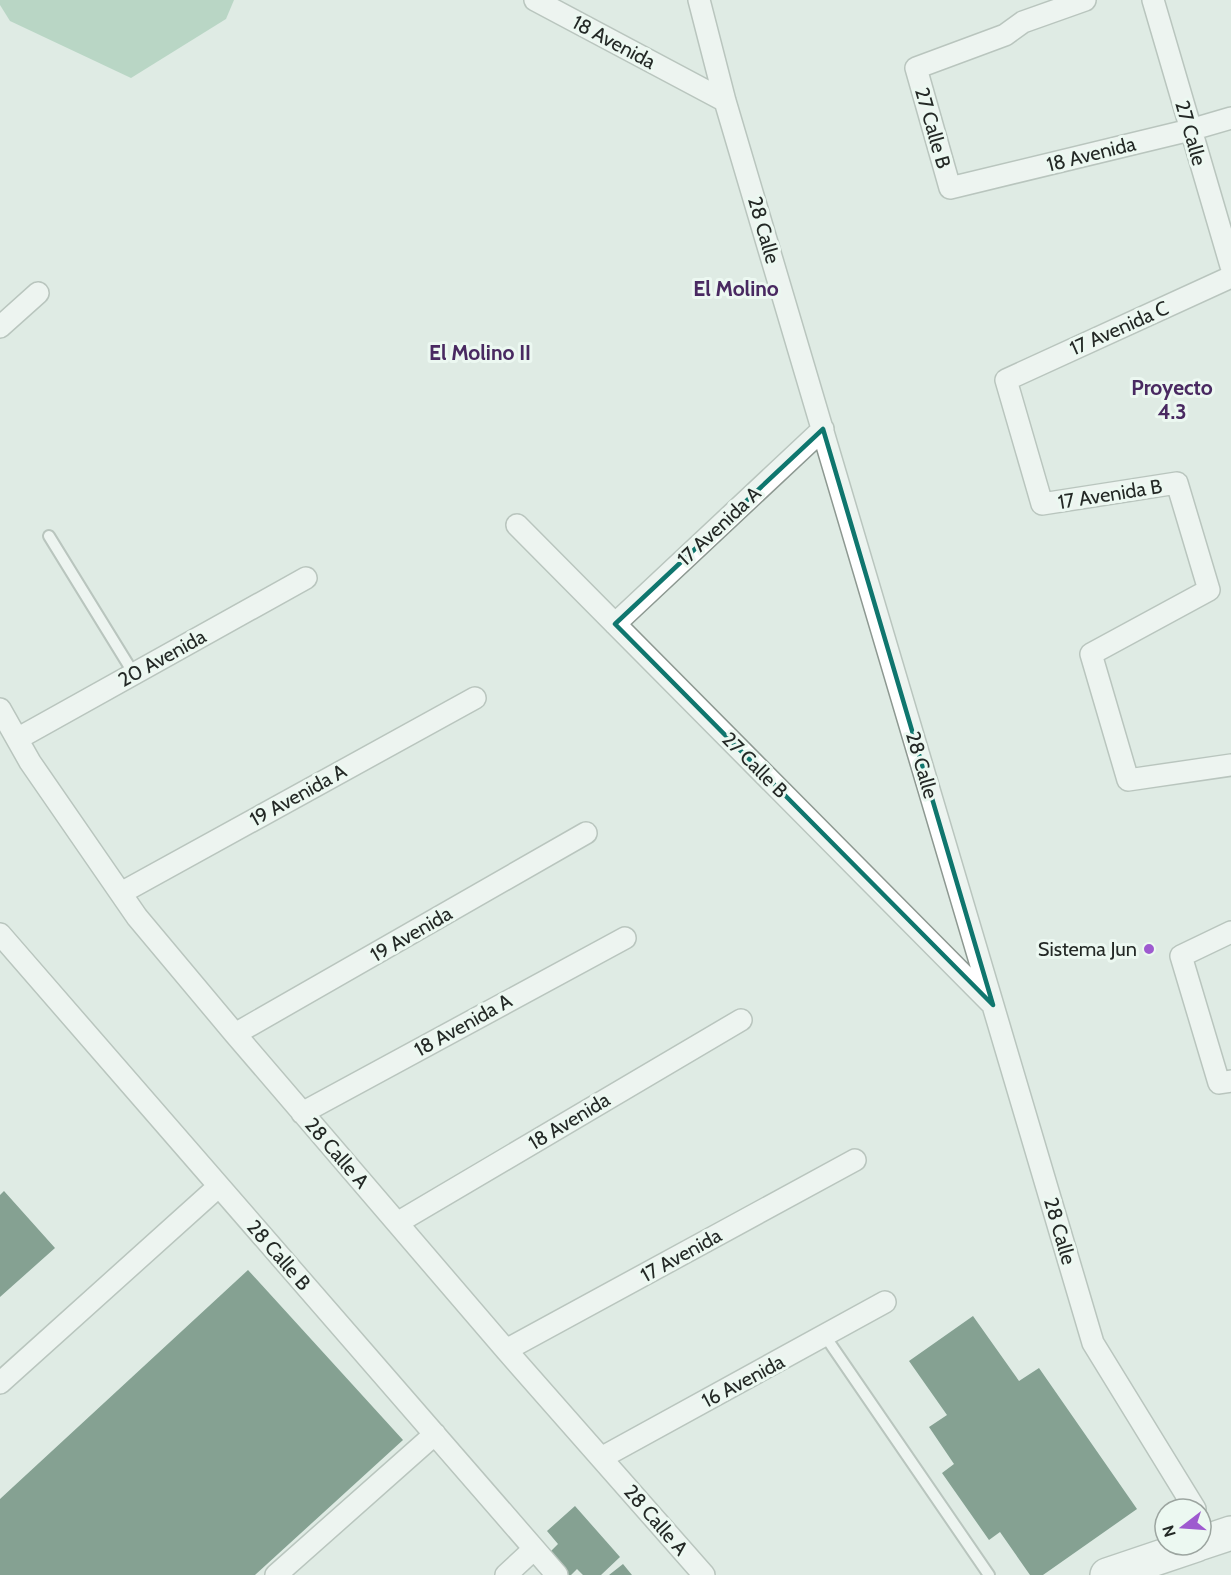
<svg xmlns="http://www.w3.org/2000/svg" width="1231" height="1575" viewBox="0 0 1231 1575" font-family="Cabin,sans-serif">
  <style>
    .forest { fill: #8dbda1 }
    .building { fill: #194730 }
    .lines { fill: none; stroke-linecap: round; stroke-linejoin: round }
    .service-casing { stroke: #8d9891; stroke-width: 14 }
    .minor-casing { stroke: #8d9891; stroke-width: 24 }
    .primary-casing { stroke: #8d9891; stroke-width: 36 }
    .service { stroke: #fff; stroke-width: 10 }
    .minor { stroke: #fff; stroke-width: 21 }
    .primary { stroke: #fff; stroke-width: 33 }
    .marked { fill: none; stroke: #0f766e; stroke-width: 4.5; stroke-linejoin: round }
    .poi-dot { fill: #9e5acf; stroke: #ecf8f1; stroke-width: 2 }
    .labels { text-anchor: middle; stroke-width: 6; stroke-linejoin: round; paint-order: stroke }
    .street-label { font-size: 20px; fill: #242926; stroke: #ecf8f1 }
    .poi-label { font-size: 20px; fill: #242926; stroke: #ecf8f1; text-anchor: end }
    .neighbourhood-label { font-size: 21px; font-weight: bold; fill: #492961; stroke: #ecf8f1 }
  </style>
  <rect width="100%" height="100%" fill="#dfebe4"/>
  <path class="forest" d="M 0,0 L 234,0 L 226,19 L 131,78 L 10,21 L 0,5 Z"/>
  <path class="building" d="M 4,1191 L 55,1248 L 0,1297 L 0,1195 Z
    M 248,1270 L 403,1440 L 255,1575 L 0,1575 L 0,1499 Z
    M 973,1316 L 1019,1381 L 1039,1368 L 1137,1509 L 1043,1575 L 1030,1575 L 1000,1532 L 989,1540 L 942,1473 L 954,1464 L 929,1427 L 947,1415 L 909,1361 Z
    M 575,1506 L 620,1557 L 601,1575 L 583,1575 L 577,1569 L 571,1575 L 567,1575 L 548,1554 L 558,1544 L 547,1531 Z
    M 623,1564 L 632,1575 L 609,1575 Z"/>
  <g class="lines">
    <defs>
      <path id="service" d="M 49,536 L 134,674
        M 825,1336 L 989,1575"/>
      <path id="minor" d="M 535,0 L 725,101
        M 699,0 L 725,101 L 1093,1343 L 1195,1509
        M 1085,0 L 1023,22 L 1005,35 L 916,68 L 950,188 L 1190,130 L 1231,118
        M 1153,0 L 1231,266
        M 1231,277 L 1006,380 L 1042,504 L 1177,483 L 1209,590 L 1091,654 L 1128,780 L 1231,765
        M 0,327 L 38,293
        M 517,525 L 990,1002
        M 615,624 L 823,429
        M 0,709 L 30,762 L 137,917 L 235,1034 L 506,1350 L 704,1575
        M 17,739 L 306,578
        M 121,893 L 475,698
        M 1231,932 L 1181,956 L 1219,1083 L 1231,1081
        M 0,934 L 557,1575
        M 235,1034 L 586,833
        M 302,1113 L 625,938
        M 397,1223 L 741,1020
        M 506,1350 L 855,1160
        M 0,1383 L 219,1186
        M 601,1458 L 885,1302
        M 276,1575 L 435,1434
        M 506,1575 L 534,1549"/>
      <path id="primary" d="M 1201,1543 L 1231,1533
        M 1107,1575 L 1196,1545"/>
    </defs>
    <use href="#service" class="service-casing"/>
    <use href="#minor" class="minor-casing"/>
    <use href="#primary" class="primary-casing"/>
    <use href="#service" class="service"/>
    <use href="#minor" class="minor"/>
    <use href="#primary" class="primary"/>
  </g>
  <path d="M0 0H1231V1575H0ZM 823,429 L 993,1005 L 615,624 Z" fill="#dfebe4" fill-opacity=".55" fill-rule="evenodd"/>
  <path class="marked" d="M 823,429 L 993,1005 L 615,624 Z"/>
  <circle class="poi-dot" cx="1149" cy="949" r="6"/>
  <g class="labels">
    <g class="street-label">
      <text transform="translate(614 42) rotate(28)" y="7">18 Avenida</text>
      <text transform="translate(933 128) rotate(74)" y="7">27 Calle B</text>
      <text transform="translate(1191 133) rotate(74)" y="7">27 Calle</text>
      <text transform="translate(1091 154) rotate(-14)" y="7">18 Avenida</text>
      <text transform="translate(764 230) rotate(74)" y="7">28 Calle</text>
      <text transform="translate(1119 328) rotate(-24)" y="7">17 Avenida C</text>
      <text transform="translate(1110 494) rotate(-9)" y="7">17 Avenida B</text>
      <text transform="translate(719 526) rotate(-43)" y="7">17 Avenida A</text>
      <text transform="translate(162 658) rotate(-29)" y="7">20 Avenida</text>
      <text transform="translate(755 765) rotate(45)" y="7">27 Calle B</text>
      <text transform="translate(922 765) rotate(74)" y="7">28 Calle</text>
      <text transform="translate(298 795) rotate(-29)" y="7">19 Avenida A</text>
      <text transform="translate(411 934) rotate(-30)" y="7">19 Avenida</text>
      <text transform="translate(463 1025) rotate(-29)" y="7">18 Avenida A</text>
      <text transform="translate(569 1121) rotate(-31)" y="7">18 Avenida</text>
      <text transform="translate(337 1153) rotate(49)" y="7">28 Calle A</text>
      <text transform="translate(1060 1231) rotate(74)" y="7">28 Calle</text>
      <text transform="translate(279 1255) rotate(49)" y="7">28 Calle B</text>
      <text transform="translate(681 1255) rotate(-29)" y="7">17 Avenida</text>
      <text transform="translate(743 1381) rotate(-28)" y="7">16 Avenida</text>
      <text transform="translate(656 1520) rotate(49)" y="7">28 Calle A</text>
    </g>
    <g class="poi-label">
      <text x="1137" y="956">Sistema Jun</text>
    </g>
    <g class="neighbourhood-label">
      <text x="736" y="296">El Molino</text>
      <text x="480" y="360">El Molino II</text>
      <text x="1172" y="395">Proyecto<tspan x="1172" dy="24">4.3</tspan></text>
    </g>
  </g>
  <g transform="translate(1183 1527) rotate(253)"><circle r="28" fill="#ecf8f1" stroke="#9ca5a0" stroke-width="1.5"/>
  <path d="M0-4.5L10 22L0 15L-10 22Z" fill="#9e5acf"/>
  <text y="-9" font-size="16" font-weight="bold" text-anchor="middle" fill="#242926">N</text>
  </g>
</svg>
